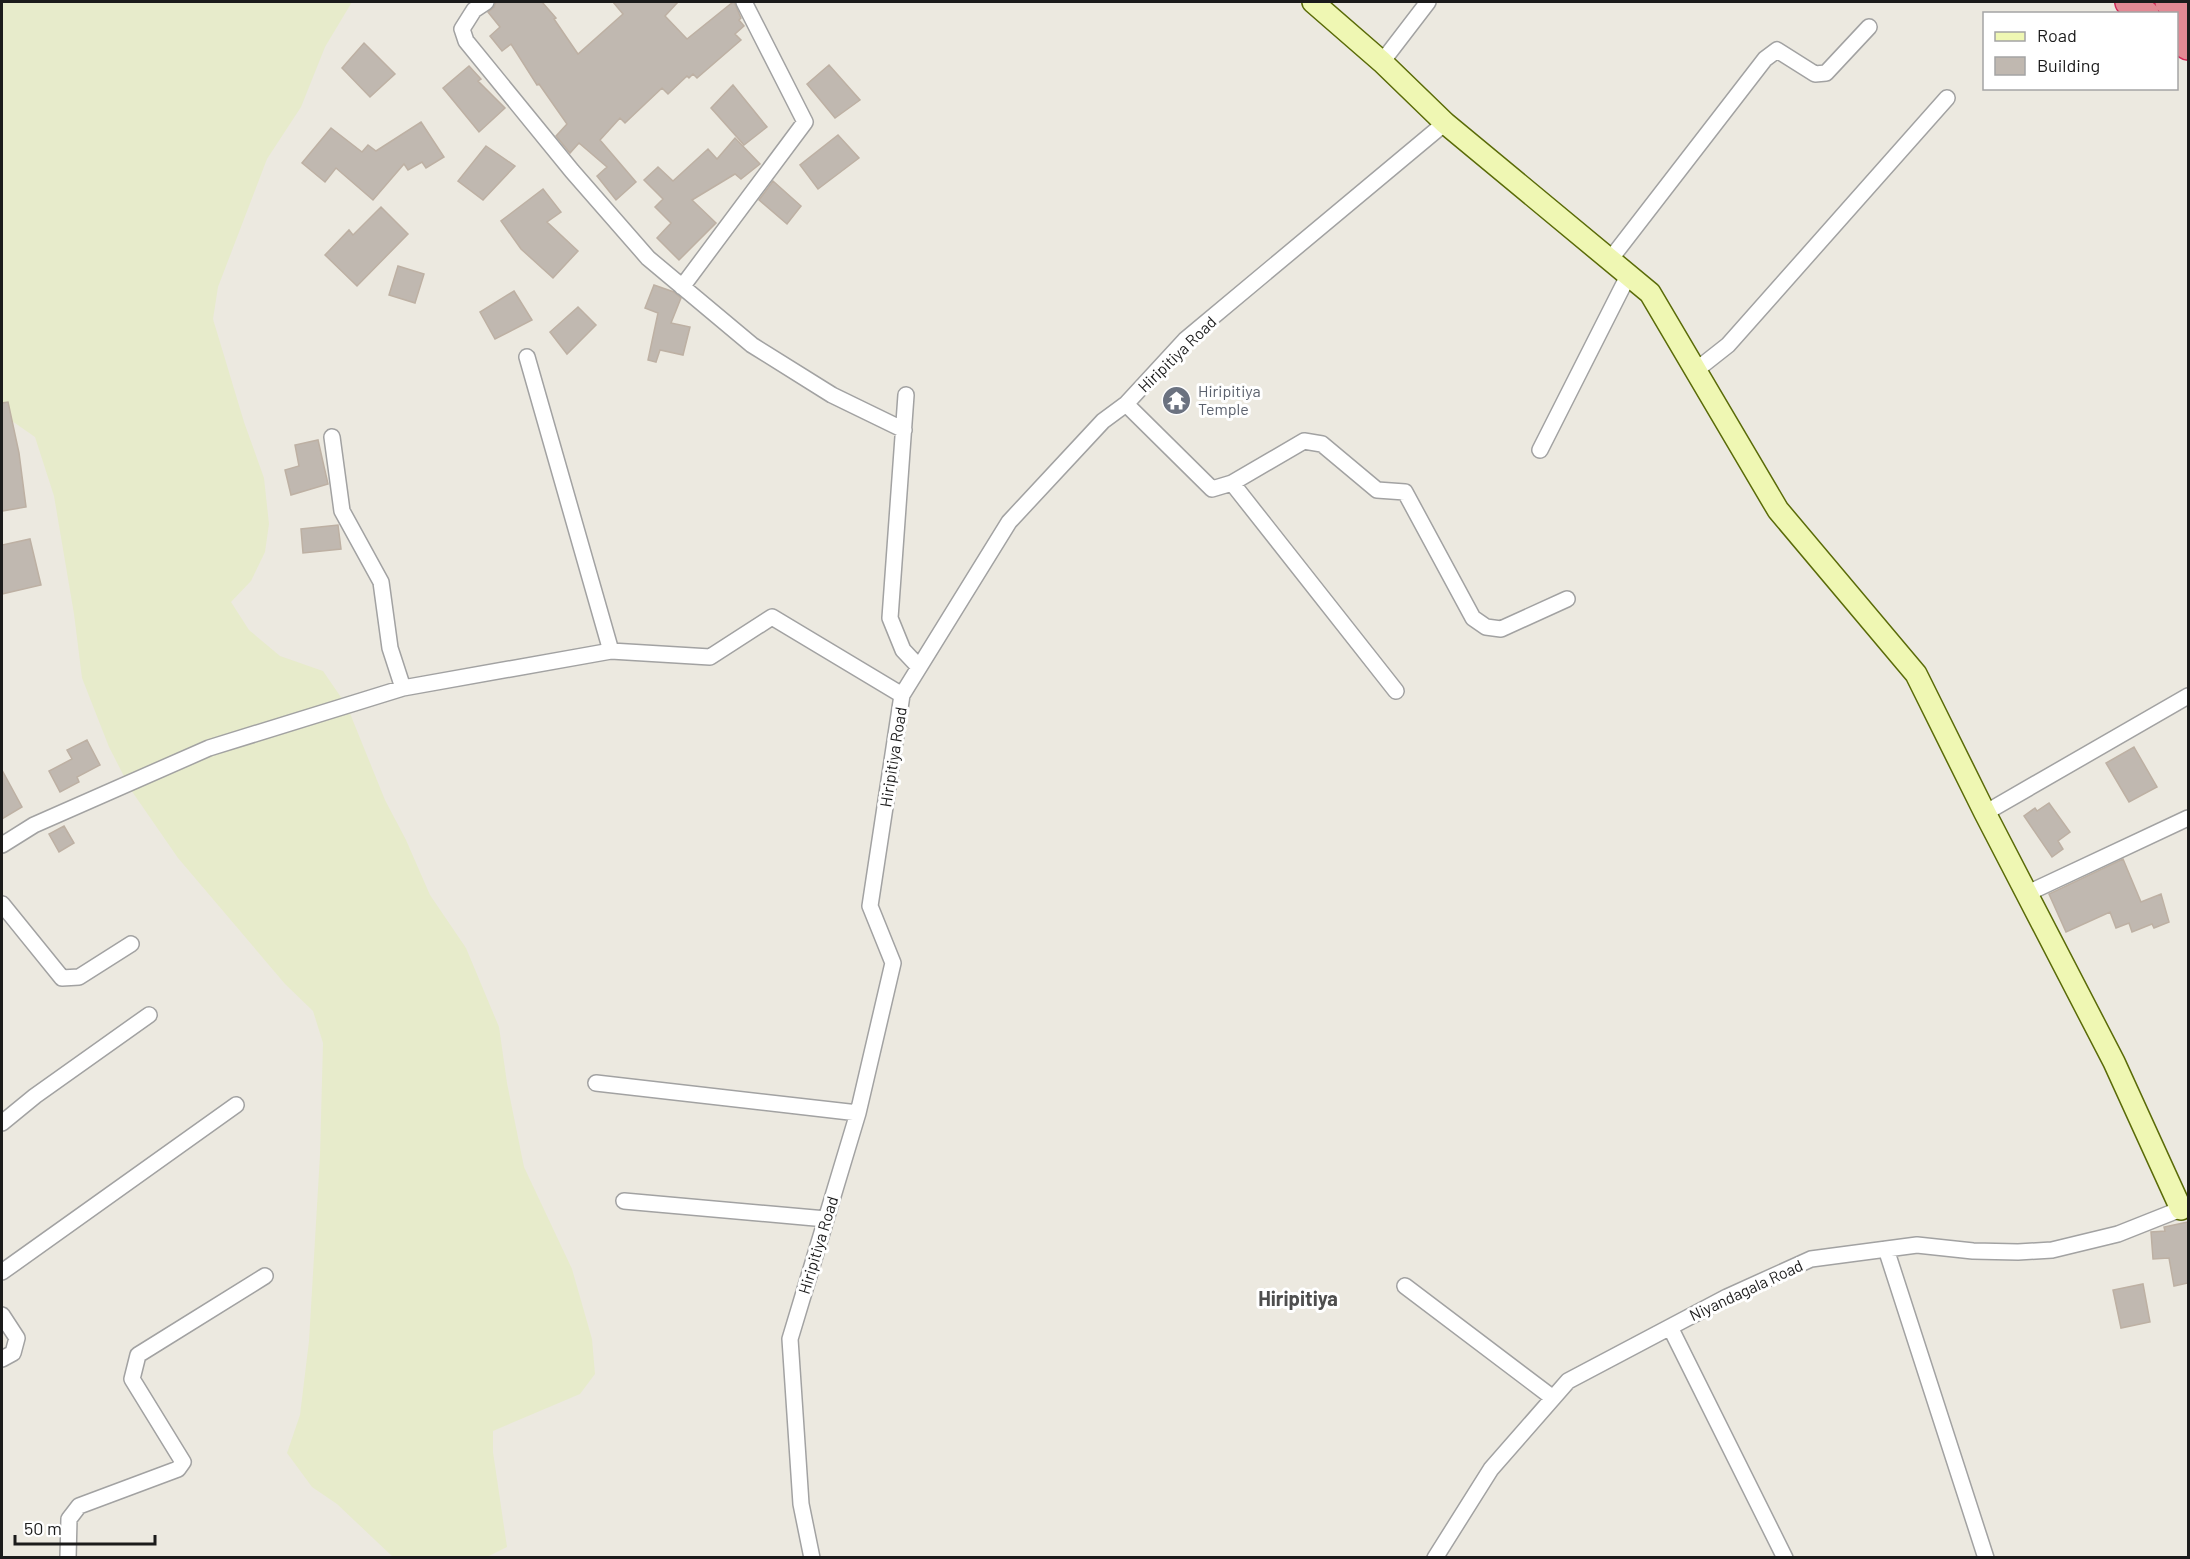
<svg xmlns="http://www.w3.org/2000/svg" width="2190" height="1559" viewBox="0 0 2190 1559" font-family="Barlow,sans-serif">
  <style>
    .farmland { fill: #e7ebcb }
    .building { fill: #c0b8b0; stroke: #bdb0a3; stroke-width: 1.5 }
    .lines { fill: none; stroke-linecap: round; stroke-linejoin: round }
    .street-casing { stroke: #a2a2a2; stroke-width: 18 }
    .secondary-casing { stroke: #5a6b08; stroke-width: 24 }
    .highway-casing { stroke: #cf2857; stroke-width: 30 }
    .street { stroke: #fff; stroke-width: 15 }
    .secondary { stroke: #eff7b3; stroke-width: 21 }
    .highway { stroke: #e38994; stroke-width: 27 }
    .labels { text-anchor: middle; stroke-width: 6; stroke-linejoin: round; paint-order: stroke }
    .street-label { font-size: 16px; fill: #1b1b1b; stroke: #fff }
    .worship-label { font-size: 16px; fill: #5b616d; stroke: #fff; text-anchor: start }
    .quarter-label { font-size: 20px; font-weight: bold; fill: #4e4e4e; stroke: #fff }
  </style>
  <rect width="100%" height="100%" fill="#ece9e0"/>
  <path class="farmland" d="M 2,2 L 352,2 L 325,47 L 301,107 L 267,159 L 218,287 L 213,319 L 244,422 L 264,478 L 269,524 L 265,552 L 251,581 L 231,602 L 249,630 L 280,656 L 323,671 L 347,706 L 385,800 L 406,840 L 430,895 L 466,948 L 499,1027 L 507,1083 L 524,1167 L 572,1269 L 592,1339 L 595,1374 L 580,1394 L 493,1431 L 493,1452 L 507,1547 L 487,1557 L 393,1557 L 337,1504 L 312,1487 L 287,1453 L 300,1415 L 309,1341 L 320,1155 L 323,1043 L 313,1011 L 285,984 L 178,858 L 131,790 L 109,747 L 82,678 L 74,614 L 54,496 L 35,437 L 2,414 Z"/>
  <path class="building" d="M 496,2 L 542,2 L 556,18 L 554,19 L 578,54 L 623,14 L 613,2 L 678,2 L 665,16 L 687,39 L 733,2 L 734,2 L 741,18 L 739,20 L 744,26 L 735,34 L 741,40 L 697,78 L 693,74 L 689,78 L 687,76 L 668,94 L 662,88 L 625,123 L 620,118 L 600,140 L 636,182 L 616,200 L 597,176 L 607,167 L 579,143 L 570,153 L 556,136 L 567,124 L 539,84 L 537,85 L 511,44 L 502,51 L 490,36 L 500,27 L 488,12 L 494,7 Z
    M 364,43 L 395,74 L 370,97 L 342,68 Z
    M 829,65 L 860,100 L 835,118 L 807,84 Z
    M 469,66 L 481,79 L 478,81 L 505,108 L 479,132 L 443,88 Z
    M 733,85 L 767,127 L 744,145 L 711,108 Z
    M 421,122 L 444,157 L 426,168 L 422,162 L 408,170 L 404,164 L 373,200 L 336,168 L 325,182 L 302,163 L 331,128 L 362,152 L 368,145 L 376,151 Z
    M 838,135 L 859,158 L 818,189 L 800,165 Z
    M 735,138 L 760,164 L 741,179 L 735,174 L 692,200 L 716,223 L 679,260 L 657,238 L 671,223 L 655,207 L 663,199 L 644,180 L 658,167 L 673,181 L 708,149 L 717,159 Z
    M 486,146 L 515,166 L 483,200 L 458,181 Z
    M 773,181 L 801,206 L 787,224 L 759,200 Z
    M 543,189 L 561,212 L 547,222 L 578,251 L 553,278 L 521,249 L 501,221 Z
    M 381,207 L 408,234 L 357,286 L 325,255 L 349,230 L 353,235 Z
    M 398,266 L 424,274 L 415,303 L 389,295 Z
    M 654,285 L 674,292 L 681,298 L 671,323 L 690,327 L 683,355 L 660,350 L 656,362 L 648,360 L 658,313 L 645,308 Z
    M 514,291 L 532,320 L 495,339 L 480,312 Z
    M 578,307 L 596,325 L 567,354 L 550,332 Z
    M 8,402 L 19,453 L 26,507 L 2,511 L 2,403 Z
    M 318,440 L 328,484 L 291,495 L 285,470 L 299,466 L 295,445 Z
    M 338,525 L 341,549 L 303,553 L 301,529 Z
    M 30,539 L 41,585 L 2,594 L 2,545 Z
    M 87,740 L 100,765 L 77,777 L 79,782 L 60,792 L 49,771 L 72,759 L 67,750 Z
    M 2134,747 L 2157,787 L 2129,802 L 2106,763 Z
    M 2,770 L 22,807 L 2,819 Z
    M 2049,803 L 2070,832 L 2058,841 L 2063,849 L 2052,857 L 2024,816 L 2035,808 L 2037,811 Z
    M 64,826 L 74,843 L 59,852 L 49,834 Z
    M 2123,859 L 2141,902 L 2161,894 L 2169,922 L 2154,928 L 2152,924 L 2132,932 L 2129,923 L 2116,928 L 2110,912 L 2066,932 L 2049,894 Z
    M 2188,1222 L 2188,1283 L 2174,1286 L 2169,1258 L 2153,1259 L 2151,1232 L 2165,1231 L 2164,1227 Z
    M 2143,1284 L 2150,1322 L 2121,1328 L 2113,1290 Z"/>
  <g class="lines">
    <defs>
      <path id="street" d="M 486,2 L 474,10 L 462,29 L 466,41 L 572,171 L 648,258 L 752,345 L 832,395 L 904,430
        M 1382,62 L 1428,2
        M 1609,261 L 1765,59 L 1777,50 L 1815,74 L 1826,73 L 1869,27
        M 682,287 L 805,122 L 744,2
        M 527,357 L 611,651
        M 1695,371 L 1728,345 L 1947,98
        M 906,395 L 890,618 L 903,650 L 919,667
        M 1126,404 L 1212,489 L 1232,483 L 1304,441 L 1322,444 L 1377,490 L 1405,492 L 1473,618 L 1486,627 L 1501,629 L 1567,599
        M 332,437 L 342,511 L 381,582 L 390,648 L 403,688
        M 1540,450 L 1628,276
        M 1232,483 L 1396,691
        M 1985,813 L 2188,696
        M 2,845 L 34,825 L 209,748 L 403,688 L 611,651 L 710,657 L 772,617 L 902,695
        M 2028,893 L 2188,818
        M 2,904 L 62,978 L 79,977 L 131,944
        M 596,1083 L 858,1113
        M 2,1123 L 35,1096 L 149,1015
        M 624,1201 L 826,1219
        M 1886,1249 L 1986,1558
        M 2,1272 L 236,1105
        M 1405,1286 L 1553,1398
        M 2,1315 L 17,1338 L 13,1353 L 2,1359
        M 1670,1327 L 1785,1558
        M 68,1558 L 69,1519 L 79,1506 L 178,1469 L 183,1462 L 132,1379 L 138,1355 L 265,1276
        M 812,1558 L 801,1504 L 790,1339 L 858,1113 L 893,963 L 870,906 L 902,695 L 1009,522 L 1103,421 L 1126,404 L 1185,340 L 1445,123
        M 1435,1558 L 1491,1469 L 1568,1381 L 1727,1297 L 1811,1259 L 1917,1245 L 1973,1251 L 2018,1252 L 2052,1250 L 2118,1234 L 2181,1209 L 2188,1209"/>
      <path id="secondary" d="M 1313,2 L 1382,62 L 1445,123 L 1650,293 L 1778,510 L 1916,674 L 1985,813 L 2114,1062 L 2181,1209"/>
      <path id="highway" d="M 2129,2 L 2145,14
        M 2169,2 L 2188,16
        M 2176,37 L 2188,46"/>
    </defs>
    <use href="#street" class="street-casing"/>
    <use href="#secondary" class="secondary-casing"/>
    <use href="#highway" class="highway-casing"/>
    <use href="#street" class="street"/>
    <use href="#secondary" class="secondary"/>
    <use href="#highway" class="highway"/>
  </g>
  <defs>
    <symbol id="temple-disc" viewBox="-11 -11 22 22"><circle r="9.5" fill="#6b7280" stroke="#fff"/><path d="M0-6L5-2H3V0L6.5 2.5H4V6H1.5V3h-3V6H-4V2.5H-6.5L-3 0V-2H-5Z" fill="#fff"/></symbol>
  </defs>
  <g fill-rule="evenodd">
    <use href="#temple-disc" x="1160" y="384" width="33" height="33"/>
  </g>
  <g class="labels">
    <g class="street-label">
      <text transform="translate(1177 354) rotate(-44)" y="6">Hiripitiya Road</text>
      <text transform="translate(893 757) rotate(-81)" y="6">Hiripitiya Road</text>
      <text transform="translate(818 1245) rotate(-73)" y="6">Hiripitiya Road</text>
      <text transform="translate(1746 1290) rotate(-25)" y="6">Niyandagala Road</text>
    </g>
    <g class="worship-label">
      <text x="1198" y="397">Hiripitiya<tspan x="1198" dy="18">Temple</tspan></text>
    </g>
    <g class="quarter-label">
      <text x="1298" y="1306">Hiripitiya</text>
    </g>
  </g>
  <rect width="2190" height="1559" fill="none" stroke="#1b1b1b" stroke-width="6"/>
  <rect x="1983" y="12" width="195" height="78" fill="#ffffff" stroke="#a4a4a4" stroke-width="1.5"/>
  <rect x="1995" y="32" width="30" height="9" fill="#eff7b3" stroke="#a4a4a4" stroke-width="1.5"/>
  <text x="2037" y="42" font-size="18" fill="#1b1b1b">Road</text>
  <rect x="1995" y="57" width="30" height="18" fill="#c0b8b0" stroke="#a4a4a4" stroke-width="1.5"/>
  <text x="2037" y="72" font-size="18" fill="#1b1b1b">Building</text>
  <path d="M15 1535v9h140v-9" fill="none" stroke="#1b1b1b" stroke-width="3"/>
  <text x="24" y="1535" font-size="18" fill="#1b1b1b" stroke="#ffffff" stroke-width="4.5" paint-order="stroke">50 m</text>
</svg>
